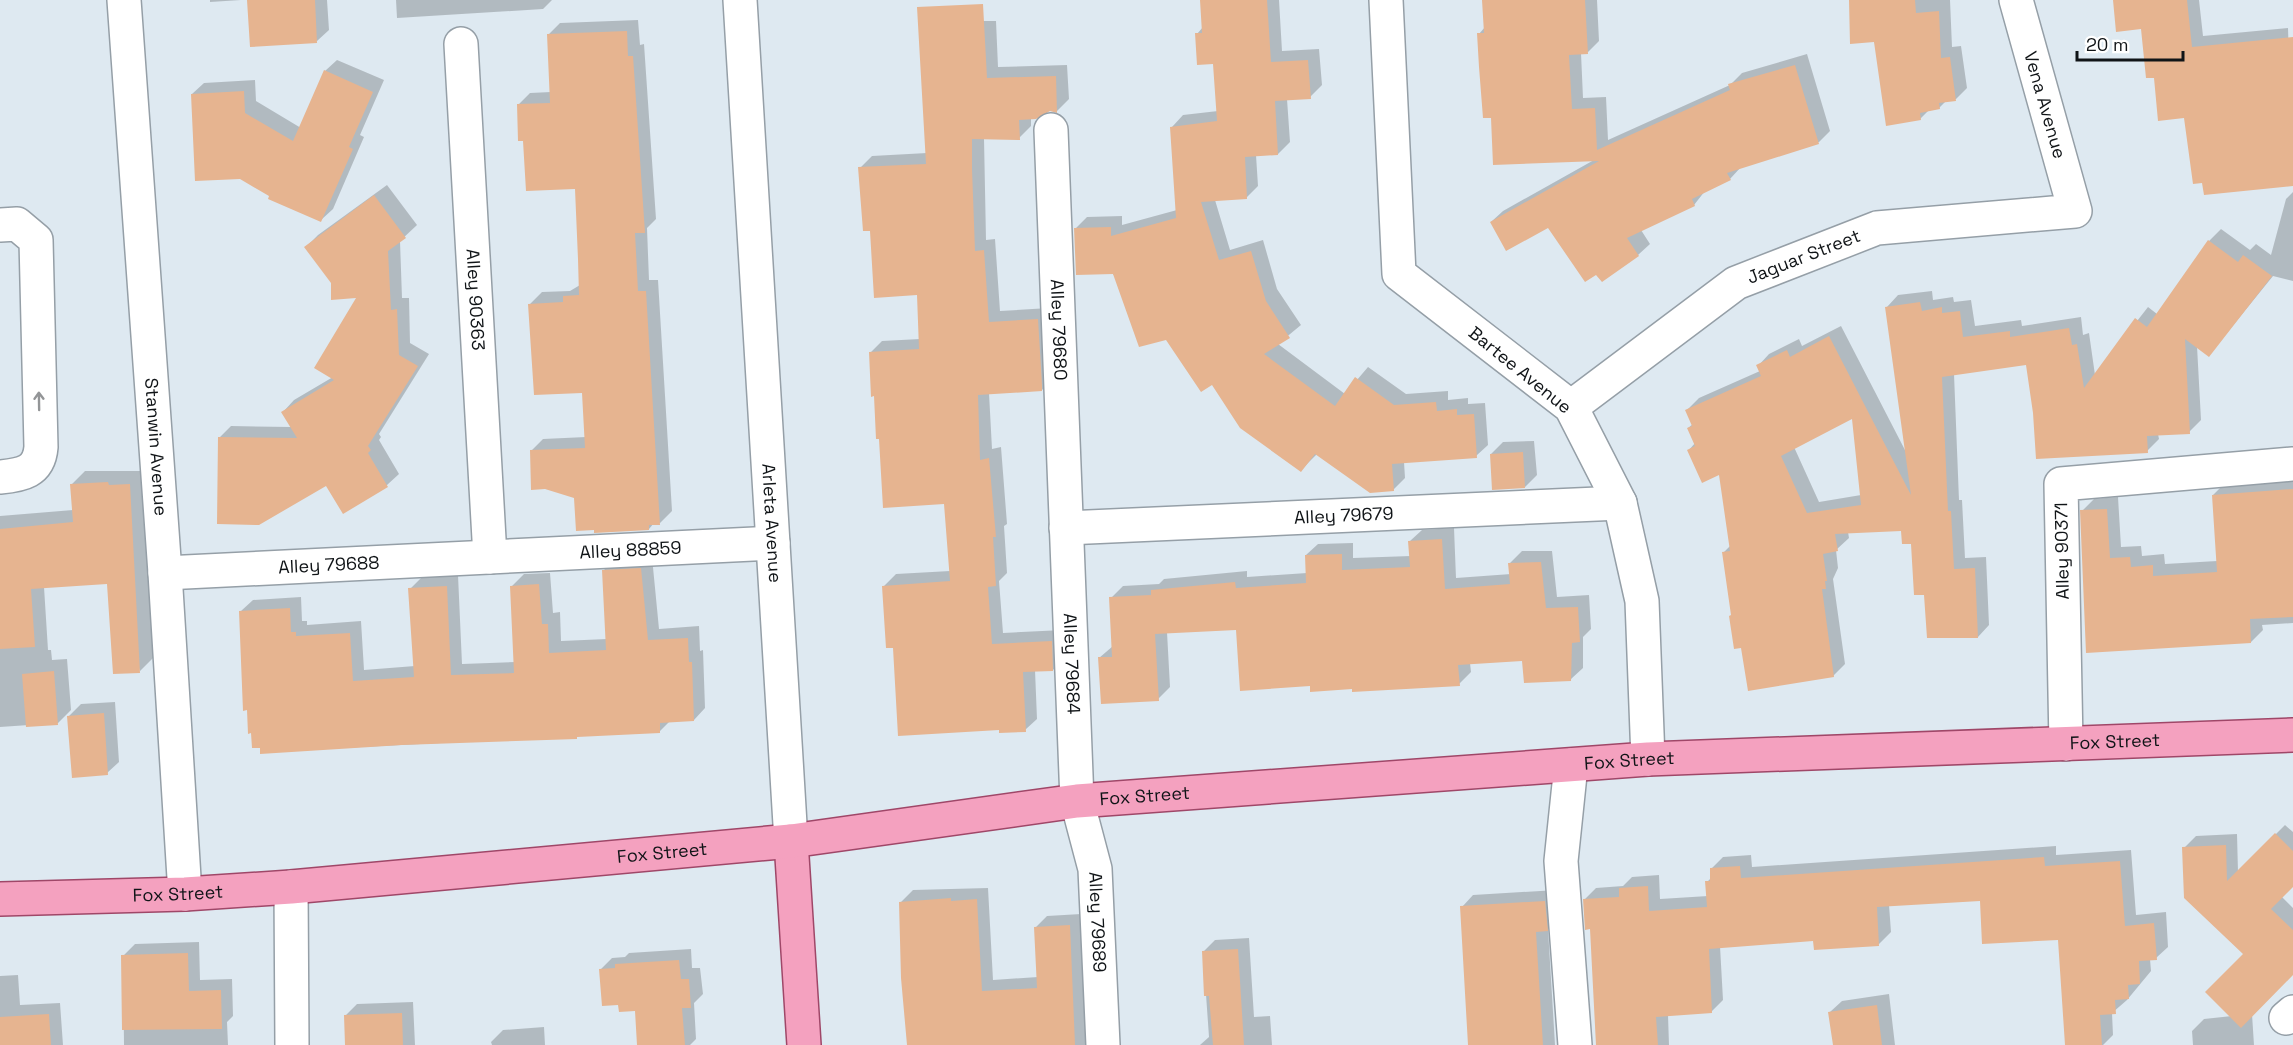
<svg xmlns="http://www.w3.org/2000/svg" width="2293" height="1045" viewBox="0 0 2293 1045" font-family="'Space Grotesk',sans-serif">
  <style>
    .shadow { fill: #0003; fill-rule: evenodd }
    .building { fill: #e6b490; fill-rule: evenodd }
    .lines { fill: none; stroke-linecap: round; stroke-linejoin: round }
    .minor-casing { stroke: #959fa7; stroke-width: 36 }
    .major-casing { stroke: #9f4768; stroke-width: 36 }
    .minor { stroke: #fff; stroke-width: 33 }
    .major { stroke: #f4a1bf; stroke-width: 33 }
    .oneway { stroke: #939597 }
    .labels { text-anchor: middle; stroke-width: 5; stroke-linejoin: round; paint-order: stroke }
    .street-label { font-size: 18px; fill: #101417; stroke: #fff }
  </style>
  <rect width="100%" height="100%" fill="#dee9f1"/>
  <path class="shadow" d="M 210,0 L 241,0 L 210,2 Z
    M 248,0 L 327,0 L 329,30 L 317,41 Z
    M 396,0 L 552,0 L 543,9 L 397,18 Z
    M 1202,0 L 1279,0 L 1282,51 L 1319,49 L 1322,85 L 1310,97 L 1287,99 L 1290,142 L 1278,154 L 1256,155 L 1258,186 L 1246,198 L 1215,200 L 1230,250 L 1263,240 L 1277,289 L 1301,325 L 1278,344 L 1345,394 L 1368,367 L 1406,394 L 1448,391 L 1448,400 L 1468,398 L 1468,404 L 1485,403 L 1488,445 L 1476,456 L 1404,462 L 1405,478 L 1393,490 L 1317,454 L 1301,470 L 1167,338 L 1075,229 L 1087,217 L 1122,216 L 1122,225 L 1177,210 L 1172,127 L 1183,115 L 1218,111 L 1215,62 L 1197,34 L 1203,27 Z
    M 1484,0 L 1597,0 L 1599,41 L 1588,52 L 1581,53 L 1583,98 L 1606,97 L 1608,140 L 1730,85 L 1742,73 L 1807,54 L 1830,131 L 1819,142 L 1741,167 L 1730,179 L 1705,191 L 1694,205 L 1641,230 L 1650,244 L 1638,255 L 1548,226 L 1491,222 L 1503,211 L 1594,160 L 1493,116 L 1479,34 L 1485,27 Z
    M 1849,0 L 1950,0 L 1952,47 L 1961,46 L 1967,88 L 1956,99 L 1946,101 L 1939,108 L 1930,109 L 1920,119 Z
    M 2114,0 L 2199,0 L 2203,36 L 2288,28 L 2293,185 L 2185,117 L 2156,76 L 2142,27 Z
    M 638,20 L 640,45 L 644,44 L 656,219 L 647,228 L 649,280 L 658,280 L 672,511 L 660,523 L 654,523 L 649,529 L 575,497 L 531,451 L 543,439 L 586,437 L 583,391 L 530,304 L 542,292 L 570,291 L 580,285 L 576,187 L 525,139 L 518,105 L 530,93 L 551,92 L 548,35 L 560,23 Z
    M 932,21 L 996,21 L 998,67 L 1067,65 L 1069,99 L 1057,111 L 1049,110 L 1031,118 L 1031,126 L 1019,138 L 984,138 L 986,240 L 995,239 L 1000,311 L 1049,308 L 1054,378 L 1042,390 L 989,393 L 992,449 L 1001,447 L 1007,524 L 1004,526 L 1007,573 L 999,581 L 1003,633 L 1063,630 L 1064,658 L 1053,670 L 1035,670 L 1037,719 L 1025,730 L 1000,728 L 894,646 L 884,586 L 896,574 L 950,571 L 946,502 L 876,395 L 870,353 L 882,341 L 920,339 L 919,294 L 871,229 L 860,168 L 872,156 L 927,153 Z
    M 337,60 L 384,80 L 360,135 L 364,137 L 333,209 L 321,220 L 271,196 L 192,94 L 204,83 L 255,80 L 256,101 L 301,128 L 325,71 Z
    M 387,185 L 417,225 L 400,241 L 402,298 L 409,298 L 410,343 L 429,354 L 379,434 L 381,437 L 379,440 L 399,474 L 387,485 L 344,512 L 326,484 L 219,438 L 231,426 L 292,427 L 283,412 L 294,400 L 333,377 L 359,297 L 332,282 L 306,247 L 318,235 Z
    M 2293,192 L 2293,281 L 2273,276 L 2209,355 L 2197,346 L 2201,420 L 2189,432 L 2158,434 L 2159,439 L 2147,451 L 2035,413 L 2027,363 L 1954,374 L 1959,500 L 1962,500 L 1965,558 L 1986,557 L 1989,625 L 1978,637 L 1925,593 L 1912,543 L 1903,529 L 1848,532 L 1849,538 L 1836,550 L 1838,568 L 1833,579 L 1845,664 L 1833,676 L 1742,646 L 1733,614 L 1724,552 L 1731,545 L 1720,472 L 1689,450 L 1695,443 L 1688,428 L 1693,424 L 1687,410 L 1699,398 L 1760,371 L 1758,366 L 1769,354 L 1799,339 L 1802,346 L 1841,326 L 1906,452 L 1887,307 L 1898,295 L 1932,291 L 1933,300 L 1953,297 L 1954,302 L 1971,300 L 1975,326 L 2021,320 L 2022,326 L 2081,317 L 2083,335 L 2089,333 L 2095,375 L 2148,307 L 2157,314 L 2209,241 L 2221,229 L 2250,250 L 2256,244 L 2271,255 L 2286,199 ZM 1853,417 L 1861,495 L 1819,502 L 1794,447 Z
    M 1534,441 L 1537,475 L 1525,487 L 1491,454 L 1503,442 Z
    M 85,471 L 143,471 L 153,658 L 140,671 L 109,582 L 44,587 L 48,650 L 51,650 L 52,660 L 67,659 L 71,710 L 58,723 L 0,727 L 0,516 L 73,510 L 72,484 Z
    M 2293,479 L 2293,623 L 2262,625 L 2263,630 L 2251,642 L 2087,651 L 2082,511 L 2094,499 L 2118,497 L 2121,547 L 2141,546 L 2142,556 L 2164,554 L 2165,564 L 2217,561 L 2213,495 L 2225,483 Z
    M 1454,528 L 1456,578 L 1511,574 L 1510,563 L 1522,551 L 1552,551 L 1557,597 L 1589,595 L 1591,629 L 1583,637 L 1583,668 L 1571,679 L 1524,659 L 1470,663 L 1471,672 L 1459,684 L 1353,688 L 1311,685 L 1237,628 L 1167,632 L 1170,687 L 1158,699 L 1099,658 L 1113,646 L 1111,598 L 1123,586 L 1159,584 L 1164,579 L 1247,571 L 1247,577 L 1307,573 L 1306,555 L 1318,544 L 1353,543 L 1353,558 L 1411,556 L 1410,541 L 1422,530 Z
    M 652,557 L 659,629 L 699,626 L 700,651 L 703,650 L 705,708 L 694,720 L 670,721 L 659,732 L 262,752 L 241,611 L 253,600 L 301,597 L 302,621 L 307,621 L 307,625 L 361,621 L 364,670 L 415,666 L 410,589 L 422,577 L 458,575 L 462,664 L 515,662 L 512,586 L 524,574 L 550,573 L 553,613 L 560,612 L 561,641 L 607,639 L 603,571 L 615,559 Z
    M 115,702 L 119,762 L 107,773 L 69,716 L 81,704 Z
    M 2285,825 L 2293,832 L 2293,885 L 2282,897 L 2293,908 L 2293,973 L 2252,1014 L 2254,1045 L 2193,1045 L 2192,1031 L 2204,1019 L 2232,1016 L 2245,954 L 2184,848 L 2196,836 L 2237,834 L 2238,872 Z
    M 2056,846 L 2056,855 L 2131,850 L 2136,915 L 2166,912 L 2168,947 L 2156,958 L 2150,959 L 2151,971 L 2127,1000 L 2112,1013 L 2113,1035 L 2103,1045 L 2066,1045 L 2059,939 L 1981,899 L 1889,905 L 1891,932 L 1879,944 L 1814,940 L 1720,946 L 1723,1000 L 1711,1012 L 1668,1015 L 1669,1045 L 1598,1045 L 1591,928 L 1584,900 L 1596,888 L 1623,886 L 1632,877 L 1659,875 L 1660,899 L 1708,896 L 1707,882 L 1712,877 L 1711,869 L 1723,857 L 1751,855 L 1752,867 Z
    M 988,888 L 993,980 L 1038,977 L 1035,928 L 1047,916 L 1081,914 L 1090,1045 L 909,1045 L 901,902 L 913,890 Z
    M 1557,890 L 1559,918 L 1548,929 L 1555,1045 L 1470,1045 L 1462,907 L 1473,895 Z
    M 1249,938 L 1254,1017 L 1270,1016 L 1272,1045 L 1200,1045 L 1209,1037 L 1203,952 L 1215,940 Z
    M 199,942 L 200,980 L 232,979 L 233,1016 L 227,1022 L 228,1045 L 124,1045 L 123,956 L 135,944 Z
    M 691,949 L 692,968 L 700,968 L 703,994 L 694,1003 L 696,1039 L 690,1045 L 639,1045 L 636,1010 L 620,1003 L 600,970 L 612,958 L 625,957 L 629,953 Z
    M 18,975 L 20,1005 L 60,1003 L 63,1045 L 0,1045 L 0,976 Z
    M 1889,994 L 1895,1045 L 1834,1045 L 1830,1012 L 1842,1001 Z
    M 413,1002 L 415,1045 L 346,1045 L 345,1016 L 357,1004 Z
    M 544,1027 L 545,1045 L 492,1045 L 491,1042 L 503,1030 Z"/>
  <path class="building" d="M 247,0 L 315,0 L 317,43 L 250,47 Z
    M 1200,0 L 1267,0 L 1271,62 L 1308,60 L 1311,99 L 1275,101 L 1278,155 L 1245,157 L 1247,199 L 1201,202 L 1219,260 L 1251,251 L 1266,301 L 1290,338 L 1264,354 L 1335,406 L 1355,377 L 1394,405 L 1436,402 L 1437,411 L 1457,409 L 1457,415 L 1474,414 L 1477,458 L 1392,464 L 1394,491 L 1370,493 L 1315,454 L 1301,472 L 1240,428 L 1212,385 L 1201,392 L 1166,340 L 1139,347 L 1113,274 L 1076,275 L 1074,228 L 1111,227 L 1111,236 L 1176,218 L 1170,127 L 1217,121 L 1213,64 L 1197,65 L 1195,33 L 1202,33 Z
    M 1482,0 L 1585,0 L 1588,54 L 1569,55 L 1572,109 L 1595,108 L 1597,150 L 1730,90 L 1728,84 L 1795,65 L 1819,144 L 1727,173 L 1731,180 L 1692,199 L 1695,206 L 1627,238 L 1639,256 L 1602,282 L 1596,275 L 1585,282 L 1548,228 L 1506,251 L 1490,222 L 1599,161 L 1493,165 L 1491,118 L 1483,118 L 1479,67 L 1477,33 L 1484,33 Z
    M 1849,0 L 1915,0 L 1916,13 L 1939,11 L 1941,58 L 1950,57 L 1956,101 L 1939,103 L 1940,109 L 1920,113 L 1921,120 L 1886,126 L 1874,42 L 1850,44 Z
    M 2113,0 L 2187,0 L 2192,47 L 2293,37 L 2293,186 L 2204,195 L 2202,183 L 2193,184 L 2184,118 L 2158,121 L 2154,78 L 2146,78 L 2141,29 L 2116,32 Z
    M 983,4 L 987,78 L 1056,76 L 1057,113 L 1050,111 L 1036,119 L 1019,120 L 1020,140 L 972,139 L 972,169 L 975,251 L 984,250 L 989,322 L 1038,319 L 1042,385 L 1042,391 L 978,395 L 980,460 L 989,458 L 996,537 L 993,537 L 996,586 L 988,587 L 992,644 L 1052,641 L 1053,671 L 1023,672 L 1026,732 L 999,733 L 999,730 L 898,736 L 893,648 L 886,648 L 882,586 L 950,581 L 944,504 L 883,508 L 879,439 L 876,439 L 874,396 L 871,397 L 869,352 L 919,349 L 917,295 L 874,298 L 870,231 L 863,231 L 858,167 L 926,164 L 917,7 Z
    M 627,31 L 628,56 L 633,56 L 645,233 L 635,233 L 638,291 L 646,291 L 660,525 L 649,525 L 649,530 L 594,533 L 594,530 L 576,531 L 574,498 L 545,489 L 531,490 L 530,450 L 585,448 L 582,393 L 534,395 L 528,304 L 563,302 L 563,296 L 579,295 L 578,259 L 575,189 L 526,191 L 523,141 L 518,141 L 517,104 L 550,103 L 547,34 Z
    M 324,70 L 373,92 L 349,147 L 353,149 L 321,222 L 268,199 L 269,196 L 240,179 L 195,181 L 191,94 L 244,91 L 245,113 L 293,141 Z
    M 374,195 L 406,238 L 388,251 L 391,310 L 397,309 L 399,355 L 418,366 L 368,446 L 371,450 L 368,453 L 388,487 L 343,514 L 326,486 L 259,525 L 217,524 L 218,437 L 297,438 L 281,412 L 334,380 L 314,368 L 356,298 L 331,300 L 331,283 L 304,247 Z
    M 2208,240 L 2238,262 L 2243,255 L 2272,276 L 2209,357 L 2185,339 L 2190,434 L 2147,436 L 2148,453 L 2036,459 L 2033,413 L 2026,365 L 1942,377 L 1948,511 L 1951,511 L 1954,569 L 1975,568 L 1978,638 L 1927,638 L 1924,595 L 1914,595 L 1911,544 L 1902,544 L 1901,531 L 1835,534 L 1838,551 L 1823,554 L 1827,581 L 1825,581 L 1826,589 L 1822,589 L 1834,677 L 1748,691 L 1741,648 L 1734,649 L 1729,616 L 1731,615 L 1722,552 L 1730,551 L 1719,475 L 1702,483 L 1687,450 L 1695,446 L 1687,428 L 1692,426 L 1685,410 L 1761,376 L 1756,365 L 1787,350 L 1790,357 L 1829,336 L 1911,495 L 1885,307 L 1920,302 L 1922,311 L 1942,307 L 1942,313 L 1960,311 L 1963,337 L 2010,331 L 2010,337 L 2069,328 L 2072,345 L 2077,344 L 2084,388 L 2135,318 L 2147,327 ZM 1852,419 L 1861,505 L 1807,513 L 1781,456 Z
    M 1523,452 L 1525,488 L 1492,490 L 1490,454 Z
    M 108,482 L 109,485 L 130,484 L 140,673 L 113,674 L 107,584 L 31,589 L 35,647 L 0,649 L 0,529 L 73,522 L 70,484 Z
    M 2293,489 L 2293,617 L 2250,619 L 2251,643 L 2086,653 L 2080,510 L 2107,509 L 2110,558 L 2130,557 L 2131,567 L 2153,565 L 2153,576 L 2217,572 L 2212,495 Z
    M 1442,539 L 1445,589 L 1510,584 L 1508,563 L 1541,562 L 1546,608 L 1578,607 L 1580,642 L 1572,643 L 1571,681 L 1524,683 L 1522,661 L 1458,665 L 1460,686 L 1352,692 L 1352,689 L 1310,692 L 1310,686 L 1240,691 L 1236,630 L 1155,634 L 1159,701 L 1101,704 L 1098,657 L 1112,657 L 1109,597 L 1151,595 L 1151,590 L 1235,582 L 1236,588 L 1306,583 L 1305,555 L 1342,554 L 1342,570 L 1410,567 L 1408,541 Z
    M 641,568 L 648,640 L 688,638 L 689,662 L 692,662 L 694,721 L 660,723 L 660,733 L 577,737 L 577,739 L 402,745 L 260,754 L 260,748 L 252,748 L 251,733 L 248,734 L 247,710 L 243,711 L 239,611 L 290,608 L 291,632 L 296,632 L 296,636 L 350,633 L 353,681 L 414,677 L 408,588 L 447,586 L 451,675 L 514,673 L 510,586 L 539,584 L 542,624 L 548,624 L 549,653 L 606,650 L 602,570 Z
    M 54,671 L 58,725 L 26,727 L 22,674 Z
    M 104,713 L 108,775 L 72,778 L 67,716 Z
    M 2275,833 L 2293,851 L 2293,887 L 2271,909 L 2293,930 L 2293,975 L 2241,1028 L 2205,992 L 2243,954 L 2184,898 L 2182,847 L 2226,845 L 2227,881 Z
    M 2044,857 L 2045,866 L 2120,861 L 2125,926 L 2154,923 L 2157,960 L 2139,961 L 2140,984 L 2128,985 L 2129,999 L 2115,1000 L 2116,1014 L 2100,1015 L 2102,1045 L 2065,1045 L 2058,940 L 1982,944 L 1980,901 L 1877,907 L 1879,946 L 1814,950 L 1813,941 L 1709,949 L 1712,1013 L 1656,1017 L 1658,1045 L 1596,1045 L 1590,929 L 1585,930 L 1583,899 L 1619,897 L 1619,888 L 1648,886 L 1649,911 L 1707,907 L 1705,881 L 1710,881 L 1710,868 L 1740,866 L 1741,878 Z
    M 951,898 L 951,901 L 977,899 L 982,991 L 1037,988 L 1034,927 L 1070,925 L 1075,1045 L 907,1045 L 901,978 L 899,902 Z
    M 1545,901 L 1548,931 L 1536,932 L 1543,1045 L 1468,1045 L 1460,906 Z
    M 1238,949 L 1244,1045 L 1213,1045 L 1209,996 L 1204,996 L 1202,951 Z
    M 188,953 L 189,991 L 221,990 L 222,1029 L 122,1030 L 121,955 Z
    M 679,960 L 681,979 L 689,979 L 691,1008 L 682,1008 L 685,1045 L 637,1045 L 635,1011 L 619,1012 L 618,1005 L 602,1006 L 599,969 L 615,968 L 615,964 Z
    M 1877,1005 L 1882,1045 L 1833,1045 L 1828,1012 Z
    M 402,1013 L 403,1045 L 345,1045 L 344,1015 Z
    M 49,1014 L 51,1045 L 0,1045 L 0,1017 Z"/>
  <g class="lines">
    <defs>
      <g id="minor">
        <path id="s1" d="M 124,0 L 165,573 L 185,894"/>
        <path id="s2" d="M 740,0 L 791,841"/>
        <path d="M 1386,0 L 1399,274 L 1571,407 L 1620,503 L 1642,601 L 1648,759"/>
        <path id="s3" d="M 461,44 L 490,557"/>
        <path id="s4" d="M 1051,130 L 1077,801 L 1095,869 L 1103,1045"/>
        <path d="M 0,225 L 17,224 L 36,240 L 41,447 C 39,472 22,475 0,477"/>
        <path id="s5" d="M 1571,407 L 1736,283 L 1877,228 L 2075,211 L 2016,0"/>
        <path id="s6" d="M 1066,528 L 1620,503"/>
        <path id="s7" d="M 165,573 L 773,543"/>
        <path d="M 2066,744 L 2061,484 L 2293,464"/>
        <path d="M 1571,765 L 1561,861 L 1575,1045"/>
        <path d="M 291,887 L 292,1045"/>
        <path d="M 2286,1018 L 2293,1012"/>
      </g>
      <g id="major">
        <path d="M 791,841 L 804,1045"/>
        <path id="s8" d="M 0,899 L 185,894 L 291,887 L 791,841 L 1077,801 L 1648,759 L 2293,735"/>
      </g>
    </defs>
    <use href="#minor" class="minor-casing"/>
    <use href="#major" class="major-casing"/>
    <use href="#minor" class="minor"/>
    <use href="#major" class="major"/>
  </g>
  <defs><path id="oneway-shaft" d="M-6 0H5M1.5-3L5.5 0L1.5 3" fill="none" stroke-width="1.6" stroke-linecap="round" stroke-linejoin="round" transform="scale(1.5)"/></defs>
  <use class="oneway" href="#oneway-shaft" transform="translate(39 401) rotate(-91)"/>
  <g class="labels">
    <g class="street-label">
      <text transform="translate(2045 105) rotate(74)" y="6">Vena Avenue</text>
      <text dy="6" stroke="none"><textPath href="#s5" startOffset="279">Jaguar Street</textPath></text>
      <text dy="6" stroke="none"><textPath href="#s3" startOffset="256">Alley 90363</textPath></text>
      <text dy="6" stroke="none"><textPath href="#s4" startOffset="200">Alley 79680</textPath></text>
      <text transform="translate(1520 370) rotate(39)" y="6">Bartee Avenue</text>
      <text dy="6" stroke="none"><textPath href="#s1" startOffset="448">Stanwin Avenue</textPath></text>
      <text dy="6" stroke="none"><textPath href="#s6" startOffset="278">Alley 79679</textPath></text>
      <text dy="6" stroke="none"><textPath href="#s2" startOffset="524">Arleta Avenue</textPath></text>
      <text dy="6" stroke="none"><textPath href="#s7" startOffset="466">Alley 88859</textPath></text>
      <text transform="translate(2062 551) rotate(-91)" y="6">Alley 90371</text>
      <text dy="6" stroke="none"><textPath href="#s7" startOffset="164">Alley 79688</textPath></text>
      <text dy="6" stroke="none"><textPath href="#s4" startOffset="534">Alley 79684</textPath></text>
      <text dy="6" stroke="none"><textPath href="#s8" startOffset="2122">Fox Street</textPath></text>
      <text dy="6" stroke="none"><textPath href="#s8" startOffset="1636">Fox Street</textPath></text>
      <text dy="6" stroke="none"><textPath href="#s8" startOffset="1150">Fox Street</textPath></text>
      <text dy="6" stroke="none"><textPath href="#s8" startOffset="664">Fox Street</textPath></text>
      <text dy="6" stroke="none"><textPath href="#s8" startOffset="178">Fox Street</textPath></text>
      <text dy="6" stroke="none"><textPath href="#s4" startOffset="795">Alley 79689</textPath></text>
    </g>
  </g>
  <path d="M2077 51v9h106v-9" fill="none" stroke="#101417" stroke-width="3"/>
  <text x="2086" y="51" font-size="18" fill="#101417" stroke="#ffffff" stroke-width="4.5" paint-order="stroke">20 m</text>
</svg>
